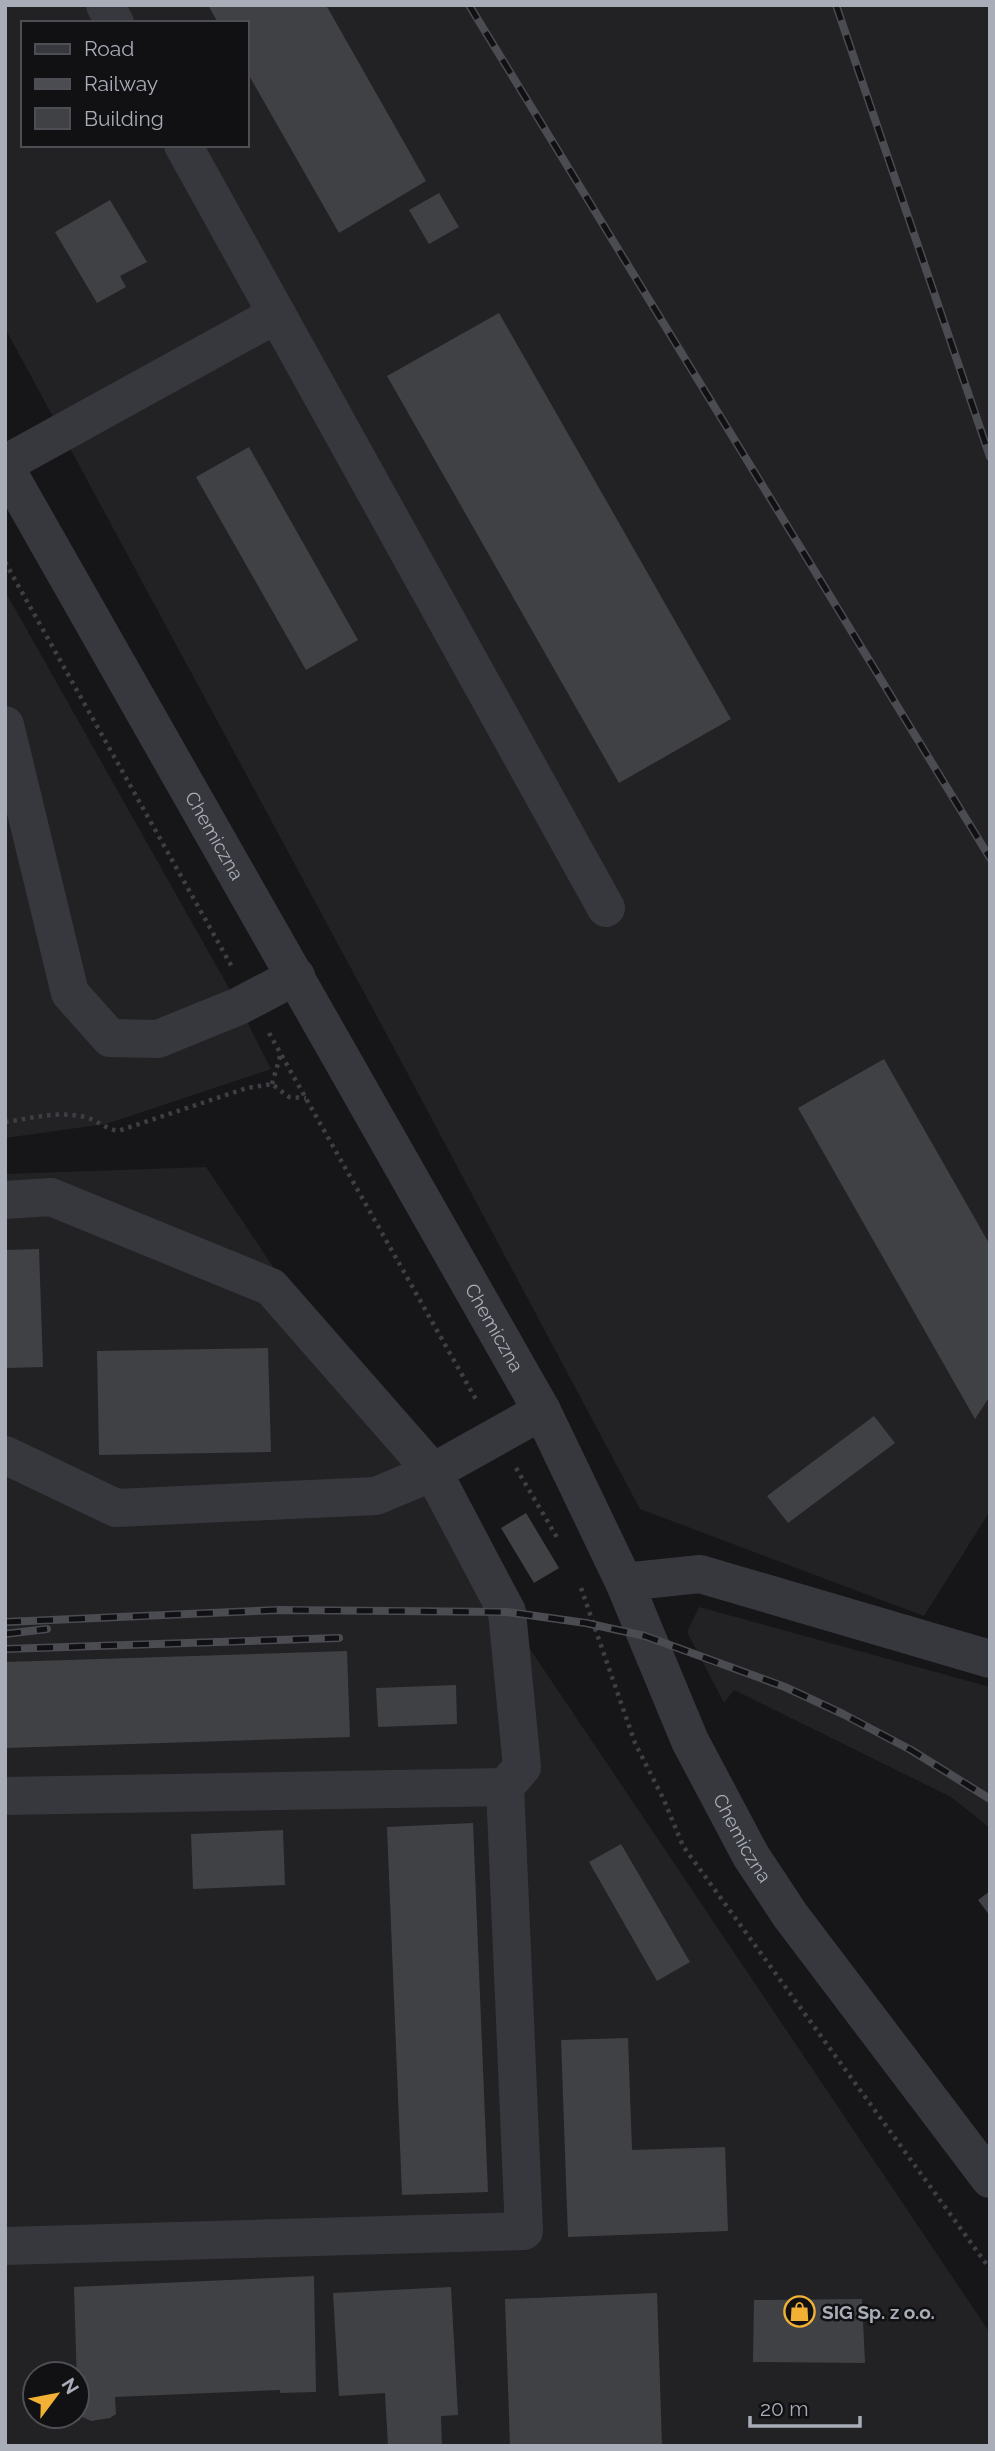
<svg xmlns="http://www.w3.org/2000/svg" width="995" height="2451" viewBox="0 0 995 2451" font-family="Raleway,sans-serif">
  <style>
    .built { fill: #222225; fill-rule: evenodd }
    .building { fill: #404145 }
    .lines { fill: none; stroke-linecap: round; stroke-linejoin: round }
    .path { stroke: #3d3f44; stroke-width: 4.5; stroke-dasharray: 3.5 5; stroke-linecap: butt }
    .minor { stroke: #37383d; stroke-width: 38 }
    .rail-casing { stroke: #4a4c52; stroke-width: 8 }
    .rail { stroke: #111113; stroke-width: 5; stroke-dasharray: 16; stroke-linecap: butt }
    .labels { text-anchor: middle; stroke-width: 5; stroke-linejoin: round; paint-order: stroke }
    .street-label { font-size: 19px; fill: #a8adb8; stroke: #111113 }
    .poi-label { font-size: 19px; font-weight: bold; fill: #a8adb8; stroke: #111113; text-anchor: start }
  </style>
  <rect width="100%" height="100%" fill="#161618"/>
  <path class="built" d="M 5,5 L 990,5 L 990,1511 L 924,1616 L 640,1509 L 394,1048 L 5,328 ZM 23,23 L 247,23 L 247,145 L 23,145 Z
    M 5,591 L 239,1006 L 271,1069 L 106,1124 L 5,1138 Z
    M 206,1167 L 990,2333 L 990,2446 L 5,2446 L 5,1174 ZM 35,2374 L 77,2374 L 77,2416 L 35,2416 Z
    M 699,1607 L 990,1687 L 990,1828 L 951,1797 L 734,1690 L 724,1703 L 687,1632 Z"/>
  <path class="building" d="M 208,5 L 326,5 L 426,181 L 339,233 L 247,72 L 247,23 L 218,23 Z
    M 439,193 L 459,227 L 429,244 L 409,210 Z
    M 110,200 L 147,262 L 120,276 L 126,287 L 97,303 L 55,232 Z
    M 499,313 L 731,719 L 619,783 L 387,376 Z
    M 249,447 L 358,640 L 306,670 L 196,477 Z
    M 884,1059 L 990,1245 L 990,1396 L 975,1419 L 798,1108 Z
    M 39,1249 L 43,1367 L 5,1368 L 5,1250 Z
    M 268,1348 L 271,1452 L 99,1455 L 97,1351 Z
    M 874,1416 L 895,1443 L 788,1523 L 767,1496 Z
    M 526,1513 L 559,1568 L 534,1583 L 501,1528 Z
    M 347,1651 L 350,1737 L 5,1748 L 5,1662 Z
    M 456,1685 L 457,1724 L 378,1727 L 376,1688 Z
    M 473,1823 L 488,2192 L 402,2195 L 387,1827 Z
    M 283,1830 L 285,1885 L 193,1889 L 191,1834 Z
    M 621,1844 L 690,1962 L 657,1981 L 589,1862 Z
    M 990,1891 L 990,1916 L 978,1900 Z
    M 628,2038 L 632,2150 L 725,2147 L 728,2231 L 568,2237 L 561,2040 Z
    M 314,2276 L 316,2392 L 280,2393 L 280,2390 L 115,2397 L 116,2414 L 110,2418 L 91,2421 L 78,2415 L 74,2287 Z
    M 451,2287 L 458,2415 L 441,2416 L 442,2446 L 388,2446 L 385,2393 L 339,2396 L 333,2293 Z
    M 657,2293 L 662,2446 L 510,2446 L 505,2299 Z
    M 862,2299 L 865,2363 L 753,2362 L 754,2300 Z"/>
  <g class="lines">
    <path class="path" d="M 5,562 L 232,967
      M 269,1033 L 478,1403
      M 272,1084 L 281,1053
      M 5,1122 C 33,1118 60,1110 88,1118 C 98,1121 106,1129 118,1131 L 247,1088 L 272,1084 L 289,1097 L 306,1098
      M 516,1468 L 558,1539
      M 581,1588 L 635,1743 L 664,1800 L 683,1846 L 990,2269"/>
    <g class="minor">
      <path d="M 105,5 L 115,23"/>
      <path d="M 183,145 L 606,908"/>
      <path d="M 5,464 L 277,314"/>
      <path id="s1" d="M 5,467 L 542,1411 L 624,1582 L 690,1741 L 751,1856 L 790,1915 L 990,2179"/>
      <path d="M 5,725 L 70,993 L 110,1038 L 158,1039 L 239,1006 L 296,976"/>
      <path d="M 5,1200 L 51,1197 L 271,1287 L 433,1472 L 507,1612 L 522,1767 L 505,1787 L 524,2231 L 5,2246"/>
      <path d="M 5,1455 L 116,1508 L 376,1496 L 433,1472 L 542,1411"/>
      <path d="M 624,1582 L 700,1574 L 990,1659"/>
      <path d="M 5,1796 L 505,1787"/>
    </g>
    <defs>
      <path id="rail" d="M 469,5 L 990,858
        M 836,5 L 990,457
        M 5,1622 L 279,1610 L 507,1612 L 586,1623 L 645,1636 L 785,1687 L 843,1714 L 911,1750 L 990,1799
        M 5,1634 L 47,1629
        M 5,1649 L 339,1638"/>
    </defs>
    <use href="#rail" class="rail-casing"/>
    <use href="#rail" class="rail"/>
  </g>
  <defs>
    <symbol id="shop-ring" viewBox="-11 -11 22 22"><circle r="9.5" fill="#111113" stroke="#f2b134" stroke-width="1.5"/><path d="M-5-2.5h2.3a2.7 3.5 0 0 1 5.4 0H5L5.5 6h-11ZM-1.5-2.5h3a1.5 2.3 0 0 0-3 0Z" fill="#f2b134"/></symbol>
  </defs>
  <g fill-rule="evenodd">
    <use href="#shop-ring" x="782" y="2294" width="35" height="35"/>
  </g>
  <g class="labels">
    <g class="street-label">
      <text dy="7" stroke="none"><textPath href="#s1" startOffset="424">Chemiczna</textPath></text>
      <text dy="7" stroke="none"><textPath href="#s1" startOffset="990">Chemiczna</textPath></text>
      <text dy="7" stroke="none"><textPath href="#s1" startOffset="1558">Chemiczna</textPath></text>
    </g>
    <g class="poi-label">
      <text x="822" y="2319">SIG Sp. z o.o.</text>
    </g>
  </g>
  <rect width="995" height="2451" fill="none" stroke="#a8adb8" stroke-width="14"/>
  <rect x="21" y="21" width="228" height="126" fill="#111113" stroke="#4d4f55" stroke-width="2"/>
  <rect x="35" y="44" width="35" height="10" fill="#37383d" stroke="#4d4f55" stroke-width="2"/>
  <text x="84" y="56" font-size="21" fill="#a8adb8">Road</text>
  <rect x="35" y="79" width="35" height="10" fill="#4a4c52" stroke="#4d4f55" stroke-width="2"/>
  <text x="84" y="91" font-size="21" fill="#a8adb8">Railway</text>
  <rect x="35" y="108" width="35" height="21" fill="#404145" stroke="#4d4f55" stroke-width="2"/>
  <text x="84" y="126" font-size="21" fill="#a8adb8">Building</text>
  <g transform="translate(56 2395) rotate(58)"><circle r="33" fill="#111113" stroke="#4d4f55" stroke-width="2"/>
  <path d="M0-5L12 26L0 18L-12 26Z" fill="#f2b134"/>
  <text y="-10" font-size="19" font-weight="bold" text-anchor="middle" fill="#a8adb8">N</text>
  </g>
  <path d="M750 2416v10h110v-10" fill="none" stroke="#a8adb8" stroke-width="3.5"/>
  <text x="760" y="2416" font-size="21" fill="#a8adb8" stroke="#111113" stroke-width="5" paint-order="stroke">20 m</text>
</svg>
